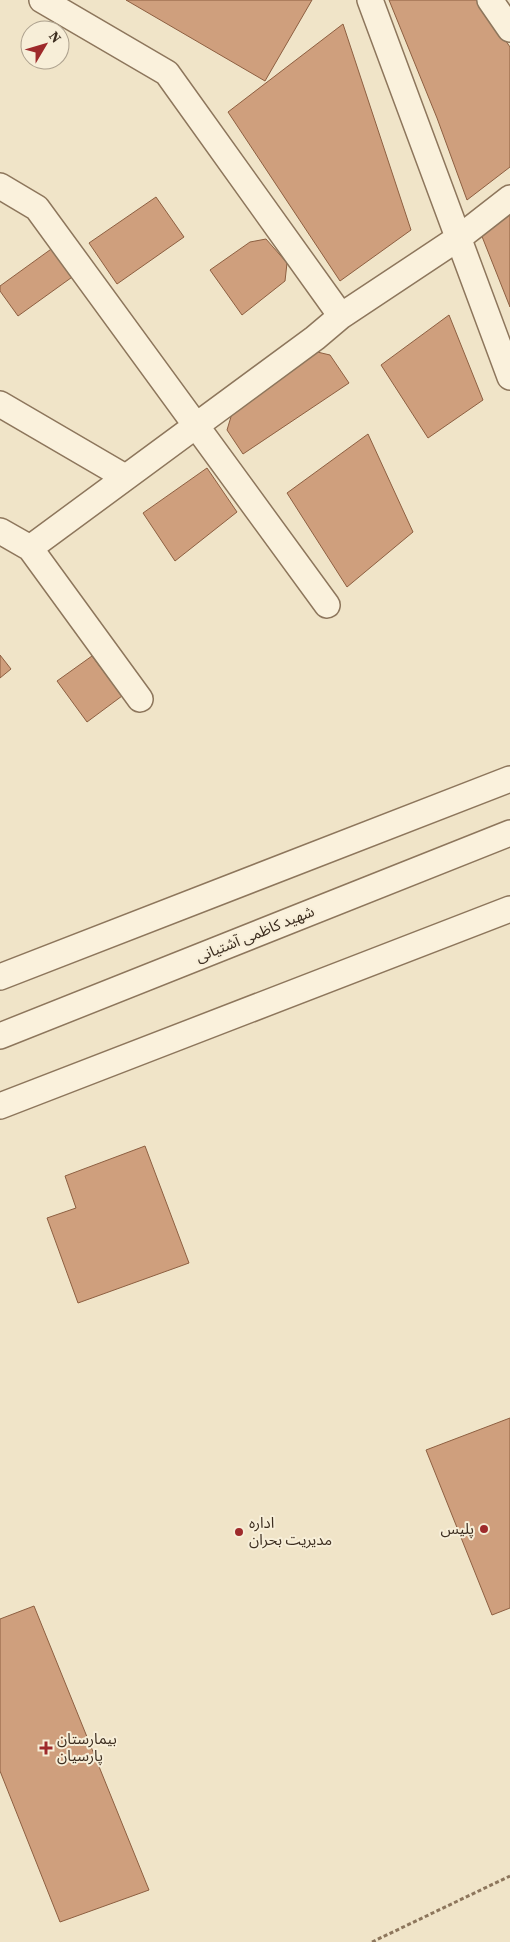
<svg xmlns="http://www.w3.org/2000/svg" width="510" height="1942" viewBox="0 0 510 1942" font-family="'Source Serif 4','Noto Sans Arabic',serif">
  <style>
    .building { fill: #cf9f7d; stroke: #8d5f41 }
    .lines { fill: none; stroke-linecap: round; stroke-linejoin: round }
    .street-casing { stroke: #8d765c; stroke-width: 28 }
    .path { stroke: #8d765c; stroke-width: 3; stroke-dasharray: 4 2.5; stroke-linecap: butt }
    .street { stroke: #faf1dc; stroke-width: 25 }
    .poi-dot { fill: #9e2a2b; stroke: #f7eed8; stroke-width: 2 }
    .labels { text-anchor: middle; stroke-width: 4; stroke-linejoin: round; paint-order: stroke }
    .street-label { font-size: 15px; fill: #3d2e20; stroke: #f7eed8 }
    .poi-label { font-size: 15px; fill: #3d2e20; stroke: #f7eed8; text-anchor: start }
  </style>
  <rect width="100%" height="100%" fill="#f0e4c8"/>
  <path class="building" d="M 126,0 L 312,0 L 265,81 Z
    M 389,0 L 478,0 L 510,47 L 510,167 L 467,200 L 437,118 Z
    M 343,24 L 411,230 L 340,281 L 228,112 Z
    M 156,197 L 184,237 L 117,284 L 89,243 Z
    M 510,211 L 510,307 L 481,234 Z
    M 266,239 L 287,263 L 285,281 L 242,315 L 210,270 L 250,242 Z
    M 54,247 L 75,275 L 18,316 L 0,291 L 0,286 Z
    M 449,315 L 483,400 L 428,438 L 381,365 Z
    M 313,351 L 330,355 L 349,383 L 243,454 L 227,430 L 233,410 Z
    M 368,434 L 413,532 L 347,587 L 287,493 Z
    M 207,468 L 237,512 L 175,561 L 143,513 Z
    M 0,655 L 11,669 L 0,678 Z
    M 92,656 L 122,696 L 87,722 L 57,681 Z
    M 145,1146 L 189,1263 L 78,1303 L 47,1218 L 76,1208 L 65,1176 Z
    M 510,1418 L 510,1608 L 492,1615 L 426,1450 Z
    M 34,1606 L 149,1890 L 60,1922 L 0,1771 L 0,1619 Z"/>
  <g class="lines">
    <defs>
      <path id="street" d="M 42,0 L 167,73 L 341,316
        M 370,0 L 510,377
        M 490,0 L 510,29
        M 0,186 L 37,208 L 327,605
        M 0,404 L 125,477
        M 0,531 L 30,548 L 315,338 L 341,316 L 460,237 L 510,198
        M 30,548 L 140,699
        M 0,977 L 510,779
        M 0,1036 L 510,833
        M 0,1106 L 510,909"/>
    </defs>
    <use href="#street" class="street-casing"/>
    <path class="path" d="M 372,1942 L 510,1876"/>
    <use href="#street" class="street"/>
  </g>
  <g class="poi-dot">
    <circle cx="484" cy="1529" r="5"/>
    <circle cx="239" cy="1532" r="5"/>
    <path d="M43.5 1740.5h5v5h5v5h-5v5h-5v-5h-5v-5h5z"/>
  </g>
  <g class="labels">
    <g class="street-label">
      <text transform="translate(255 934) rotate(-22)" y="5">شهید کاظمی آشتیانی</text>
    </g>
    <g class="poi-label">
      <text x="249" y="1528">اداره<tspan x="249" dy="17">مدیریت بحران</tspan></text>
      <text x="474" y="1534" text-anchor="end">پلیس</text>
      <text x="57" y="1744">بیمارستان<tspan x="57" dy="17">پارسیان</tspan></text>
    </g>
  </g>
  <g transform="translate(45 45) rotate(52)"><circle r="24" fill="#f7eed8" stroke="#ada18e"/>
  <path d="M0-4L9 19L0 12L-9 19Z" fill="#9e2a2b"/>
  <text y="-8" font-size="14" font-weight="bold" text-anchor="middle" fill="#3d2e20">N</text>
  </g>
</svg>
